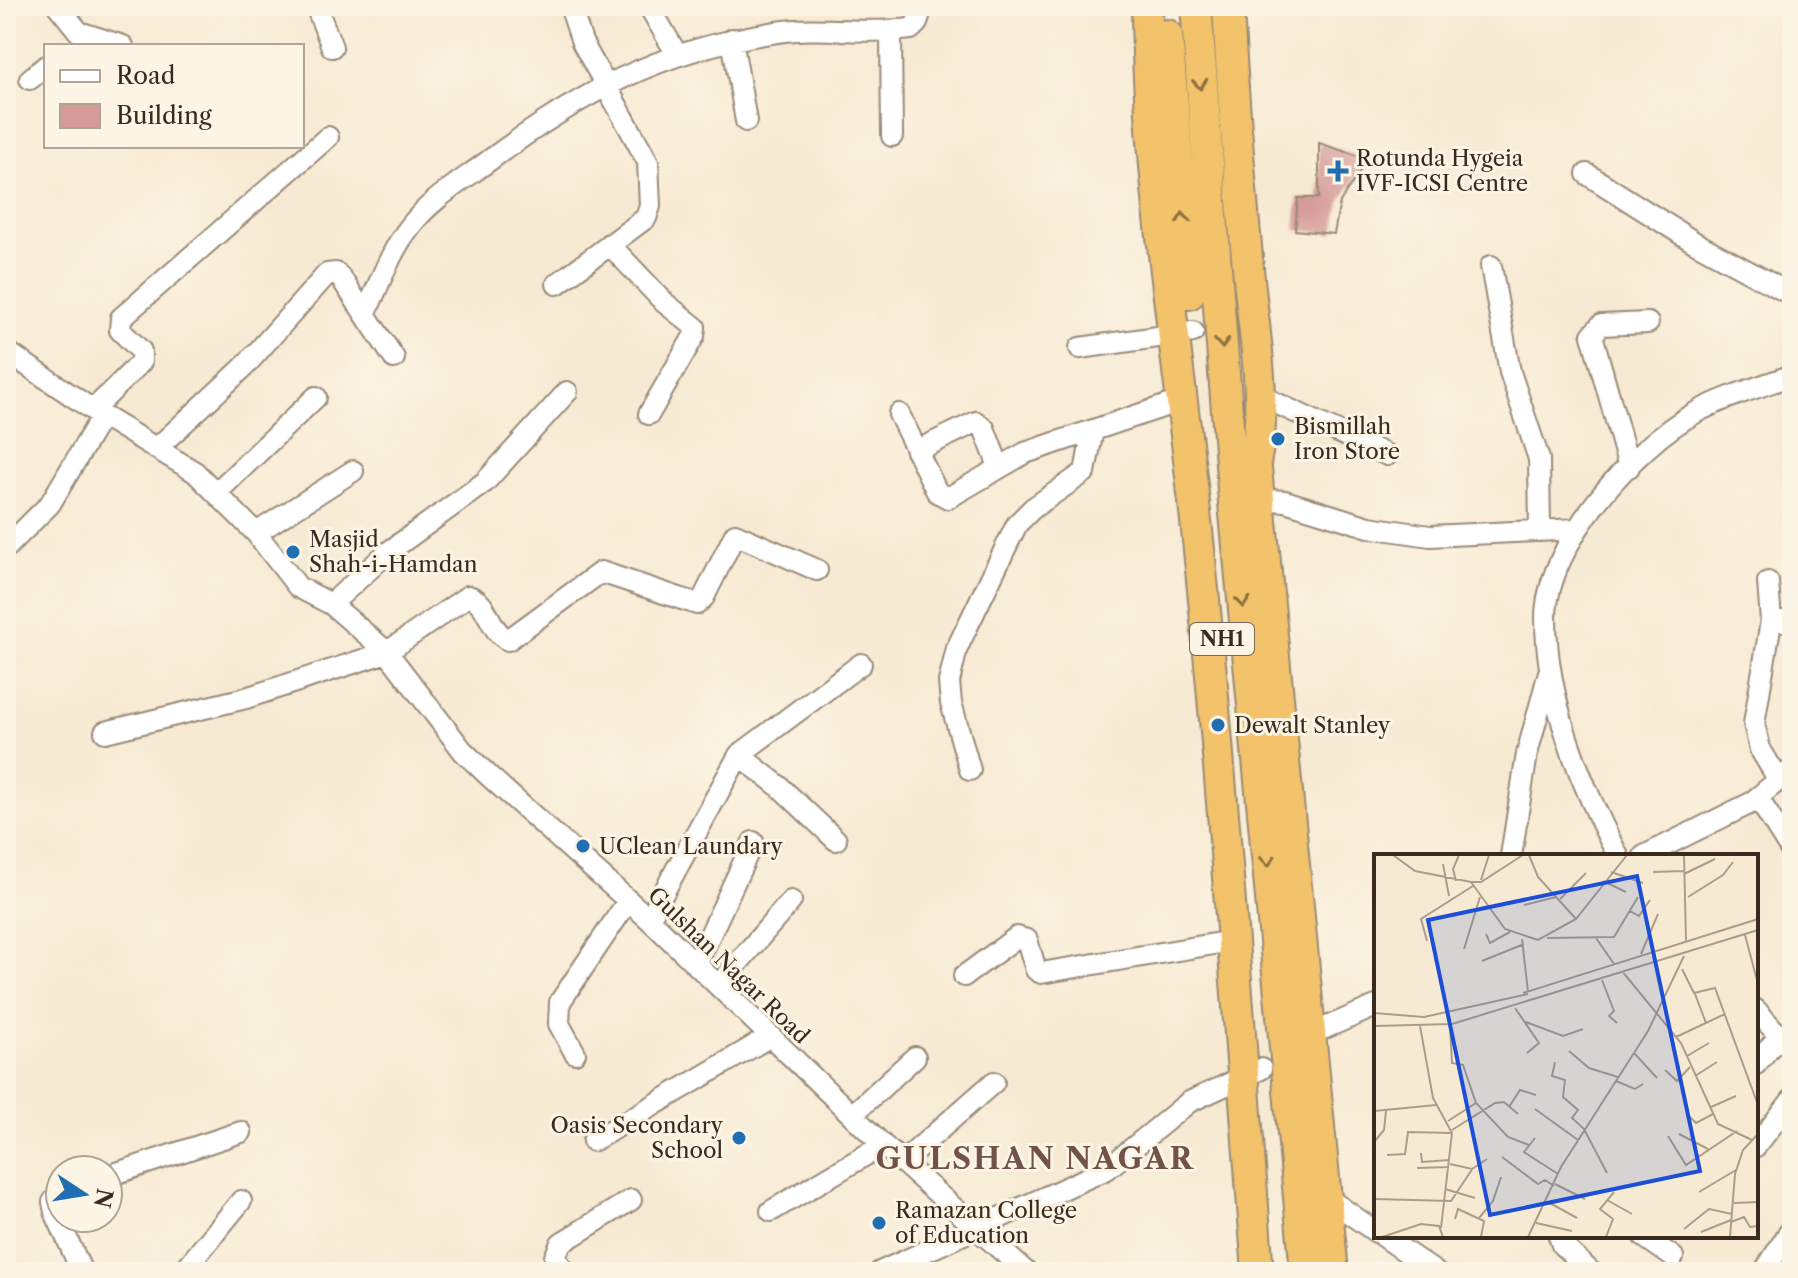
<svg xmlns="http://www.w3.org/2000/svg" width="1798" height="1278" viewBox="0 0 1798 1278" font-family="'Libre Caslon Text',serif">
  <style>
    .building { fill: #d79c9a }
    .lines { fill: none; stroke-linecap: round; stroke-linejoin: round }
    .minor-casing { stroke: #998a78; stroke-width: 24 }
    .highway-casing { stroke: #998a78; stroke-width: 34 }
    .minor { stroke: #fff; stroke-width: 20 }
    .highway { stroke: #f2c36a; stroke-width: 30 }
    .oneway { stroke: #8d6f40 }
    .poi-dot { fill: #1f6fb2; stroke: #fcf5e5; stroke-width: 3 }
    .labels { text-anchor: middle; stroke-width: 6; stroke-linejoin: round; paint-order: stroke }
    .shield { fill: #fcf5e5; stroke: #75675a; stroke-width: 2 }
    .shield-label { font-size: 20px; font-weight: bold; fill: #3b2a1e }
    .poi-label { font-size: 22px; fill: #3b2a1e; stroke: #fcf5e5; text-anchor: start }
    .street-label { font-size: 22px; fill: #3b2a1e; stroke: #fcf5e5 }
    .district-label { font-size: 30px; font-weight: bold; letter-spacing: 2px; fill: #725249; stroke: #fcf5e5 }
    .inset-road { fill: none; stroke: #ac9d8b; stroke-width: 2 }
    .view { fill: #1d4ed8; fill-opacity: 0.15; stroke: #1d4ed8; stroke-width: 4 }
    .inset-edge { fill: none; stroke: #3b2a1e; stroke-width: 4 }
  </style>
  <rect width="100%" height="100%" fill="#fcf5e5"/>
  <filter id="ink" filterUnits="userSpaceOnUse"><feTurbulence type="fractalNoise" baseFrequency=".0125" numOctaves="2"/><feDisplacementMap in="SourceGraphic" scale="16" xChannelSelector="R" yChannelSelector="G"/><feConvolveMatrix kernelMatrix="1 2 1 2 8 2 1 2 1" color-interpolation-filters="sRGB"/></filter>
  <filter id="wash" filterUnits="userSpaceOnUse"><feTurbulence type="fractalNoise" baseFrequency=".006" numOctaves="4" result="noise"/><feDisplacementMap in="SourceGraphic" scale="32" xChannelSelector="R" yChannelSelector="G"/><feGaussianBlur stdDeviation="1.8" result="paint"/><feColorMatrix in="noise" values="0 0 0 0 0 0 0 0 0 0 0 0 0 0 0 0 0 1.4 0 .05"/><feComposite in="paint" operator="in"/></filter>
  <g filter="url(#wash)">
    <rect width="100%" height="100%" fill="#f7ead3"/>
    <g id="blocks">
      <path class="building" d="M 1319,143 L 1368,159 L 1340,202 L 1334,234 L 1295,230 L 1298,198 L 1319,198 Z"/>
    </g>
  </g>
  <g filter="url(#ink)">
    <use href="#blocks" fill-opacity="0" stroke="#998a78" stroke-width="2"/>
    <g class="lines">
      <defs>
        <path id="minor" d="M 58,6 L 79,32 L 123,46
          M 316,6 L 332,47
          M 649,6 L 676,53
          M 891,32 L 892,136
          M 732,39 L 746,121
          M 30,79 L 46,66
          M 1587,174 L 1694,242 L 1792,295
          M 609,244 L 665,303 L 695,327 L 694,336 L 649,414
          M 1491,266 L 1510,372 L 1539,459 L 1540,531
          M 557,284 L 646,218 L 650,206 L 648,162 L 582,42 L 570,6
          M 365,314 C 379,286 390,252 409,228 C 428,202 457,184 483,165 C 577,95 659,49 777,32 C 821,25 866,35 911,29 L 917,23 L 922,6
          M 1080,348 L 1193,332
          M 6,351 L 93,410 L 195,472 L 256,533 L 298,587 L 331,604 L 387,652 L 463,751 L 490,777 L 649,919 L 883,1145 L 1026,1272
          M 1259,395 L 1387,455
          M 93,410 L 141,362 L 141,351 L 120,330 L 121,318 L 328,137
          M 899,414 L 937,492 L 948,498 L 1025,453 L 1180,401
          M 157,448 L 244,367 L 327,274 L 336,273 L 341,278 L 394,358
          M 916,451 L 976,422 L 984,428 L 999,467
          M 1629,467 L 1592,335 L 1601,325 L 1648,323
          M 217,492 L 316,397
          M 1258,499 L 1285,501 L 1369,527 L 1430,536 L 1577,529
          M 256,533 L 353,471
          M 6,548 L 50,504 L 102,416
          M 1768,582 L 1771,621 L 1754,724 L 1760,749 L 1777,777
          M 331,604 L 387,553 L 485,482 L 567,392
          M 1771,621 L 1792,621
          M 105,732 L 246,698 L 387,652 L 468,596 C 489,601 489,632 508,640 L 601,572 L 697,604 L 704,597 L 735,534 L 817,570
          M 739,755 L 780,787 L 836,840
          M 970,770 L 951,703 L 949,682 L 957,648 L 1017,524 L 1033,508 L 1085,472 L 1093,430
          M 1758,798 L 1792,852
          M 1511,856 L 1527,754 L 1549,672
          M 1618,856 C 1581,784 1546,701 1546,618 C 1546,545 1634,446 1695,413 C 1726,396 1760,387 1792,375
          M 1644,856 L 1751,803 L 1792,769
          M 649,919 L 739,755 L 861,664
          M 697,963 L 753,842
          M 964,976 L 1017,937 L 1027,940 L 1036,970 L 1041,973 L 1232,941
          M 719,985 L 791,901
          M 1756,1010 L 1792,1050
          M 1311,1034 L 1376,1006
          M 575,1053 L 559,1024 L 560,1002 L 628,901
          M 1756,1064 L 1780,1035
          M 852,1115 L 915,1057
          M 593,1141 L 769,1037
          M 1756,1146 L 1792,1100
          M 904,1161 L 994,1082
          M 108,1176 L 241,1132
          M 60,1193 L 53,1202 L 55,1212 L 82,1272
          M 1326,1197 L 1376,1232
          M 771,1211 L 883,1145
          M 1383,1236 L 1435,1272
          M 1559,1236 L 1562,1245 L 1591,1272
          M 1643,1236 L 1673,1257
          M 183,1272 L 241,1201
          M 565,1272 L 555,1257 L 561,1243 L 631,1200
          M 880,1272 L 1107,1169 L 1189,1102 L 1261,1069
          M 1764,1272 L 1792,1228"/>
        <path id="highway" d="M 1147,6 C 1148,185 1180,362 1198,540 C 1223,783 1239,1028 1258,1272
          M 1196,6 L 1234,503 L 1306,1272
          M 1228,6 C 1232,94 1240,180 1248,268 C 1253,332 1273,425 1248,485
          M 1167,35 L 1189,294
          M 1256,468 L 1333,1272"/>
      </defs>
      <use href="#minor" class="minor-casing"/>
      <use href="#highway" class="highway-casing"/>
      <use href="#minor" class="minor"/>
      <use href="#highway" class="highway"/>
    </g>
    <defs><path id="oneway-chevron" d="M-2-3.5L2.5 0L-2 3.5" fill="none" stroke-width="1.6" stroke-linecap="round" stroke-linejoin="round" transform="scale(2)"/></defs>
    <g class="oneway">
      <use href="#oneway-chevron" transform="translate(1200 84) rotate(85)"/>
      <use href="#oneway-chevron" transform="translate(1183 218) rotate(-95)"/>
      <use href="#oneway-chevron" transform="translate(1222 343) rotate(86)"/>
      <use href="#oneway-chevron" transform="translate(1243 602) rotate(85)"/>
      <use href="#oneway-chevron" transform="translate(1268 861) rotate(84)"/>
    </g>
  </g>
  <g class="poi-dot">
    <path d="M1334 159h8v8h8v8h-8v8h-8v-8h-8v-8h8z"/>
    <circle cx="1278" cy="439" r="8"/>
    <circle cx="293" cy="552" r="8"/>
    <circle cx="1218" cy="725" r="8"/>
    <circle cx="583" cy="846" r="8"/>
    <circle cx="739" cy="1138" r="8"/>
    <circle cx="879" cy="1223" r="8"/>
  </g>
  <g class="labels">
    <rect class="shield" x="1190" y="623" width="64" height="32" rx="6"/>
    <g class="shield-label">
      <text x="1222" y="646">NH1</text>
    </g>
    <g class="poi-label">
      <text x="1356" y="166">Rotunda Hygeia<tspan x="1356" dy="25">IVF-ICSI Centre</tspan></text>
      <text x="1294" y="434">Bismillah<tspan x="1294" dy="25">Iron Store</tspan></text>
      <text x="309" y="547">Masjid<tspan x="309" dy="25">Shah-i-Hamdan</tspan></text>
      <text x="1234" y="733">Dewalt Stanley</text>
      <text x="599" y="854">UClean Laundary</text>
      <text x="723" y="1133" text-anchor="end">Oasis Secondary<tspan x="723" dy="25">School</tspan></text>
      <text x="895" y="1218">Ramazan College<tspan x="895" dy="25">of Education</tspan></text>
    </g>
    <g class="street-label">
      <text transform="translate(729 965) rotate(44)" y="8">Gulshan Nagar Road</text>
    </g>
    <g class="district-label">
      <text x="1035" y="1169">GULSHAN NAGAR</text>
    </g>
  </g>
  <g transform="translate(1374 854)">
    <rect width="384" height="384" fill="#f7ead3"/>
    <path class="inset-road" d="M 19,1 L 41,17 L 97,28 L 107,28 L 149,1M 155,1 L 164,23 L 202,65M 310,1 L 312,87M 69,10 L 75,42M 237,18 L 269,29M 279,18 L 310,17M 310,20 L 341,5M 107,26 L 115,1M 82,27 L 79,15 L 85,1M 229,27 L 252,38M 97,28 L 131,75 L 164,86 L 202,65 L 253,1M 314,43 L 349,21 L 359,8M 186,45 L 212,19M 150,51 L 182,43M 256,57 L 265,62 L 276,46M 112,80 L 116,89 L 136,78M 371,81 L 384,130M 173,84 L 240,83 L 264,43M 222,84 L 240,110M 148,85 L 154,138M 53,87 L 47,65 L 99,32M 90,95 L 106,43M 267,100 L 284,60M 108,107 L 150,90M 308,115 L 320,139 L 341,134 L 384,251M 248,117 L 307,189 L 344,270 L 378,286M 228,126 L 240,157 L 235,162 L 243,169M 149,139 L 384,65M 321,140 L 332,169M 141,154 L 165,189 L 153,199M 0,159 L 50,163 L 154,140M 149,167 L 189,182 L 209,175M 0,172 L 78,170 L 384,76M 46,172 L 59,244 L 78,279 L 67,374M 76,173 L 78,209 L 89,211 L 102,249 L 134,283 L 155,291M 302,183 L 351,160M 195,197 L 215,214 L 244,223M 260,199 L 283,224M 313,202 L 335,189M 181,208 L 178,222 L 191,226 L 189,243 L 204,256 L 198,264 L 210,275 L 233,319M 291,216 L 303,227 L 316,213M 321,222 L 343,208M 242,227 L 261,235 L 269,230M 135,253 L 146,236 L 162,241M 337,253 L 362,242M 161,255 L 204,286M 0,257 L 62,251M 316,263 L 322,269 L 339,260M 74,267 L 102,249M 78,276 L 121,249 L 130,248 L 144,260M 305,280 L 334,295M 294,282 L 312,311 L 363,277M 161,284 L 150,298 L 184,320M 0,288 L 10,276 L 12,257M 47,299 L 48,308 L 76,306M 13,301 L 31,300 L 34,278 L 78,279M 128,303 L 164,330 L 171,326 L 180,332M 76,310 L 98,315 L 113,305M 43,314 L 75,313M 181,330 L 211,345M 71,335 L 101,344M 325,338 L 362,316M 0,345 L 77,347 L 99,314M 233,346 L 258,360M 174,348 L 203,364M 360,349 L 384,348M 105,364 L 119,347 L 127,323M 81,365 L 84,355 L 110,367 L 107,383M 357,368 L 370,363 L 376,373 L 384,372M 162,369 L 198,377M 310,375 L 335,355 L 358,360M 327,378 L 357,366M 8,383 L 47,370 L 65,372 L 69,383M 154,383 L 187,313 L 274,177 L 310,102M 232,383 L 239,365 L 226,355 L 240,338M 356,383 L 361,320 L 369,296 L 384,280"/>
    <path class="view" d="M 263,22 L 326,317 L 116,361 L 54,66 Z"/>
    <rect width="384" height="384" class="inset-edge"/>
  </g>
  <rect width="1798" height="1278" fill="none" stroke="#fcf5e5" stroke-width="32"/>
  <rect x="44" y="44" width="260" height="104" fill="#fcf5e5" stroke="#afa495" stroke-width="2"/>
  <rect x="60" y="70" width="40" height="12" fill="#ffffff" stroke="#afa495" stroke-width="2"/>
  <text x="116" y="84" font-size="24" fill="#3b2a1e">Road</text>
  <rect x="60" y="104" width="40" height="24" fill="#d79c9a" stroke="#afa495" stroke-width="2"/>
  <text x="116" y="124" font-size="24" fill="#3b2a1e">Building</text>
  <g transform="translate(84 1194) rotate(102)"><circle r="38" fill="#fcf5e5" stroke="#afa495" stroke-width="2"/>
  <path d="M0-6L14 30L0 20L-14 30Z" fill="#1f6fb2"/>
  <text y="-12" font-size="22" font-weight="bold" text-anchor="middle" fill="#3b2a1e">N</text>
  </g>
</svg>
